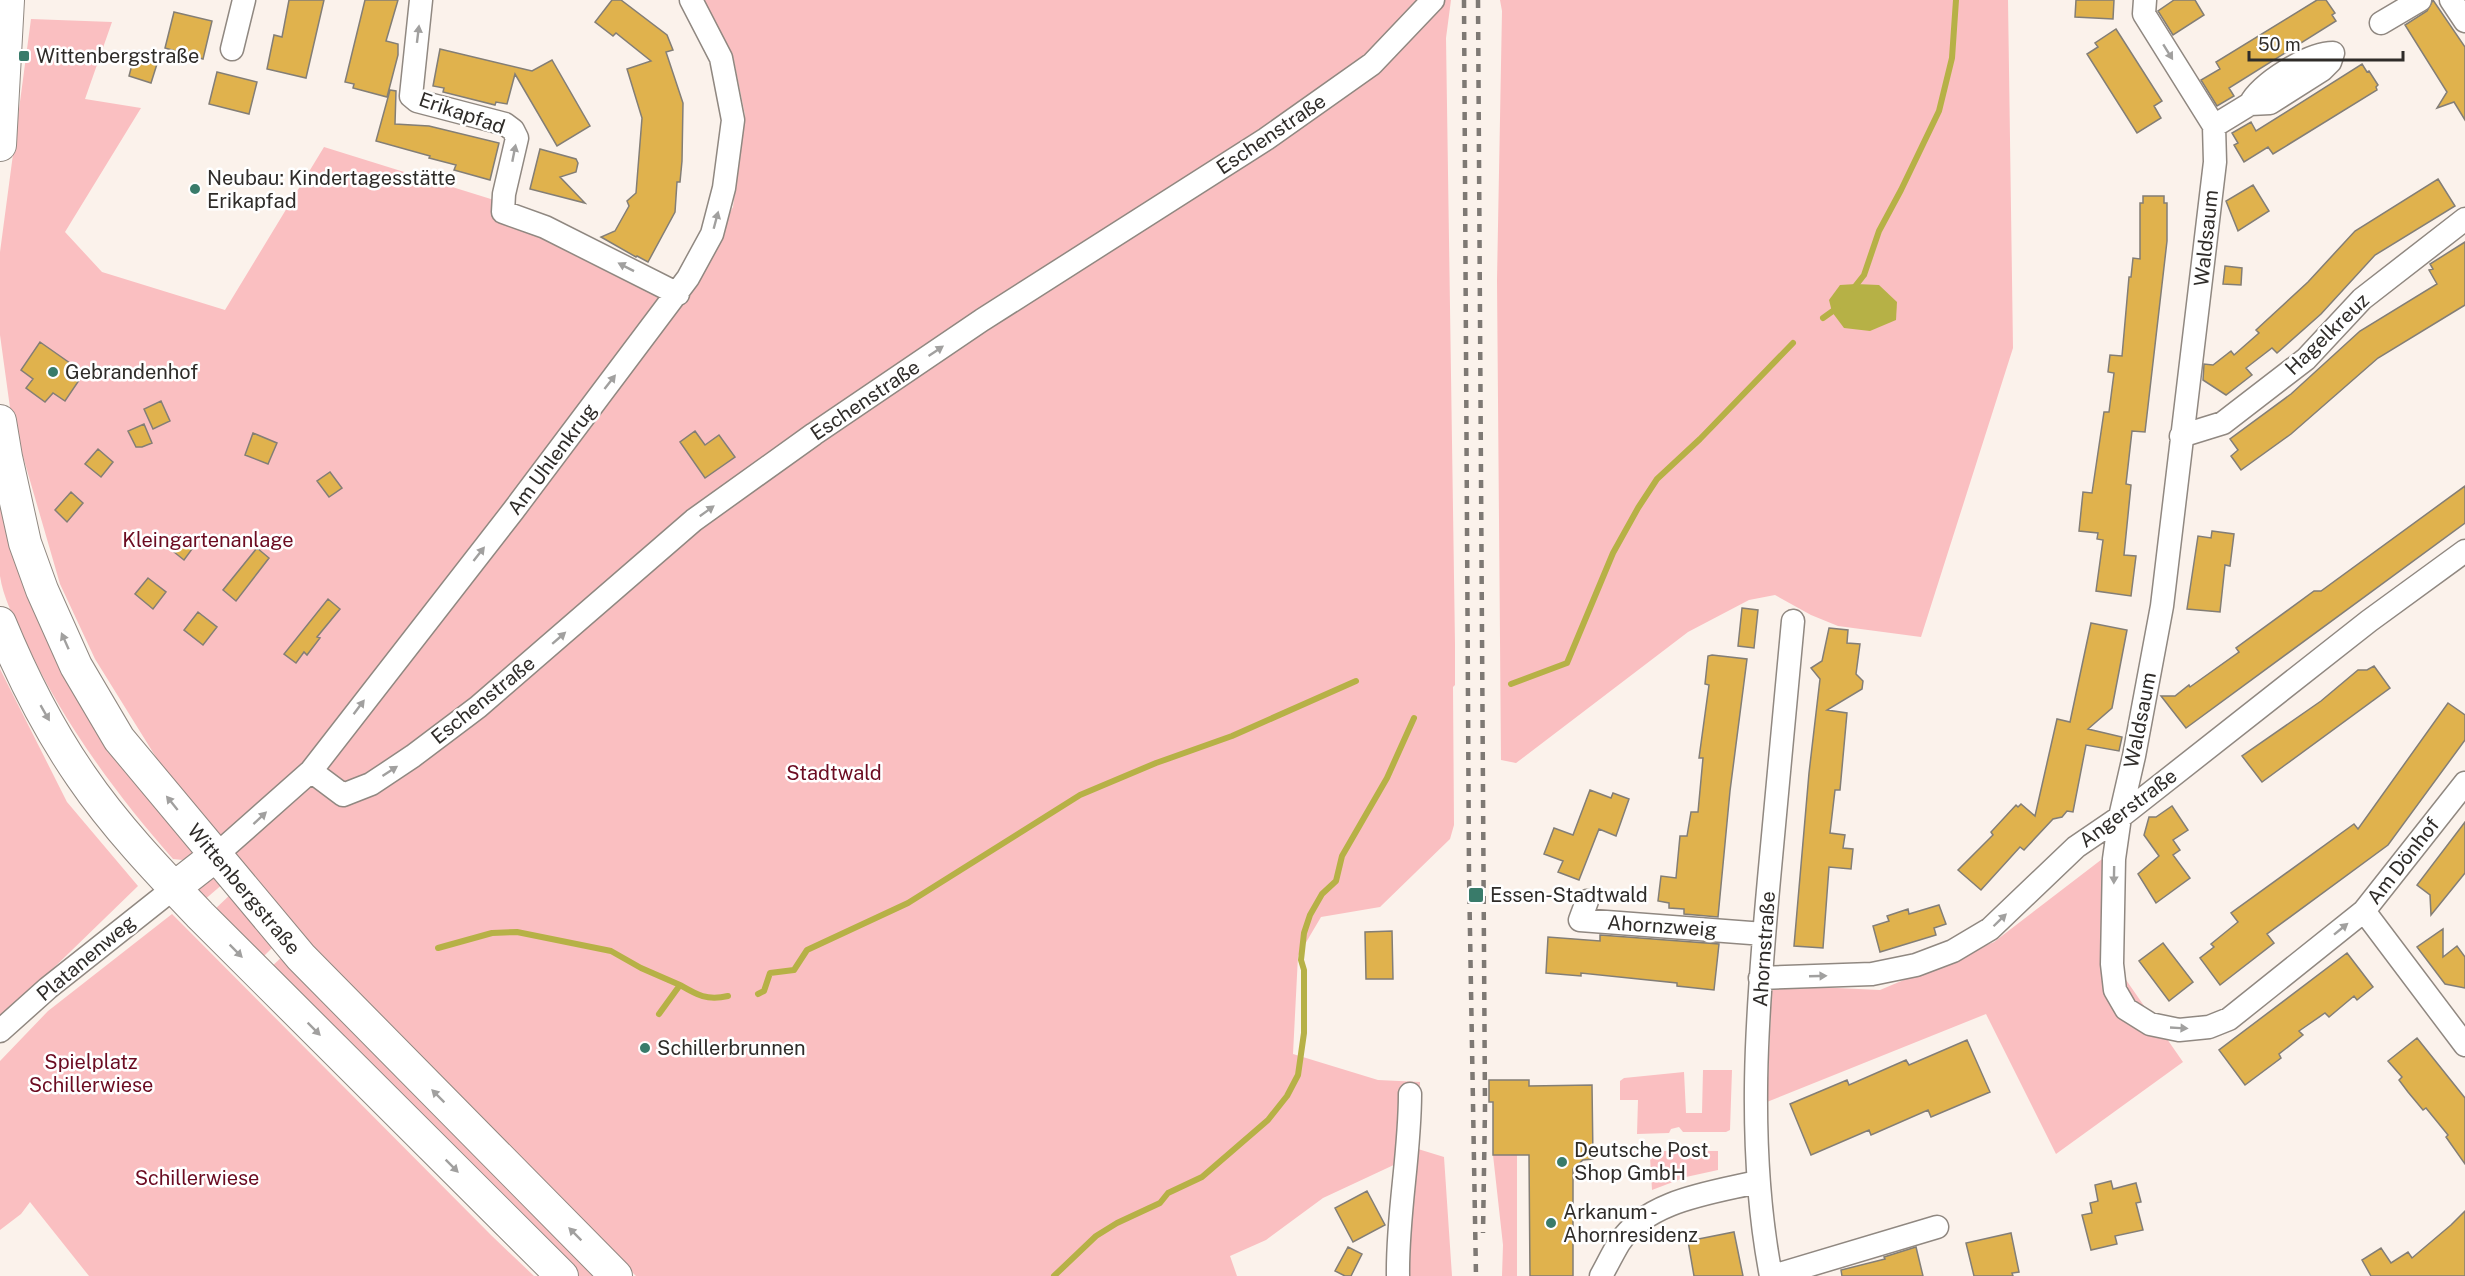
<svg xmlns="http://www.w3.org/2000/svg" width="2465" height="1276" viewBox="0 0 2465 1276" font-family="'Public Sans',sans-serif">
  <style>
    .green { fill: #fabfc1 }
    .water { fill: #b6b146 }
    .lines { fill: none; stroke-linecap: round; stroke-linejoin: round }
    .stream { stroke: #b6b146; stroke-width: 6 }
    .building { fill: #e0b24d; stroke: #837e76; stroke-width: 1.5 }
    .minor-casing { stroke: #908881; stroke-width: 25 }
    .secondary-casing { stroke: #908881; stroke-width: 34 }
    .minor { stroke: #fff; stroke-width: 22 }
    .secondary { stroke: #fff; stroke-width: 32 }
    .rail { stroke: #7e7974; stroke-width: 4.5; stroke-dasharray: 8 8; stroke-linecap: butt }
    .oneway { fill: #a1a09f }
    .poi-dot { fill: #397b6a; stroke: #fff; stroke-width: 2 }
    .labels { text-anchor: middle; stroke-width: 5; stroke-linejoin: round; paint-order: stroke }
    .poi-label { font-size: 20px; fill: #2f2c29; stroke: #fff; text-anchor: start }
    .street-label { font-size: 20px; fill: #2f2c29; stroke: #fff }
    .park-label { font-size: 20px; fill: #6b0b21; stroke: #fff }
  </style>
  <rect width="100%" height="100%" fill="#fbf2eb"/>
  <path class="green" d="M 704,0 L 1451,0 L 1446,38 L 1455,644 L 1455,685 L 1453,687 L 1454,825 L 1450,839 L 1380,907 L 1321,917 L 1298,956 L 1293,1054 L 1378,1080 L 1420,1082 L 1418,1149 L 1444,1157 L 1452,1276 L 1388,1276 L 1398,1163 L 1323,1198 L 1266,1240 L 1230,1256 L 1237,1276 L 636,1276 L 403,1045 L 195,820 L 95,659 L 60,584 L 11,415 L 0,335 L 0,252 L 31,19 L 112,22 L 85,99 L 141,108 L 65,232 L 102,272 L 225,310 L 324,147 L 494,200 L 683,300 L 733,207 L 745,115 L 733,56 Z
    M 1500,0 L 2008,0 L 2013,348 L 1921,637 L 1838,626 L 1811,615 L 1775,595 L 1749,600 L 1688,632 L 1516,763 L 1501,760 L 1497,280 L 1502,11 Z
    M 0,480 L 19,555 L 194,852 L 183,860 L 173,859 C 114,792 60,718 23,636 C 14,618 3,597 0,576 C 0,546 0,510 0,480 Z
    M 0,669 L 67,802 L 138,886 L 0,1020 Z
    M 2110,853 L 2115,964 L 2183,1062 L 2056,1154 L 1986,1014 L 1767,1102 L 1772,985 L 1880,990 L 1994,942 Z
    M 214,874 L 224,883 L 203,901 L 198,898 L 197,883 Z
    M 233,892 L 279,941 L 260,960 L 213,911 Z
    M 172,914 L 492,1236 L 534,1276 L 89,1276 L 30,1202 L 21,1214 L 0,1230 L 0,1061 L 48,1011 Z
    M 285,954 L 604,1276 L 576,1276 L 269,969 Z
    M 1703,1070 L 1732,1070 L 1730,1130 L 1726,1132 L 1683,1132 L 1679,1127 L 1671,1129 L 1669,1133 L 1637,1134 L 1638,1100 L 1620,1100 L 1620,1081 L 1624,1078 L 1684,1072 L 1686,1113 L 1702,1113 Z
    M 1619,1151 L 1718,1151 L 1718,1170 L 1686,1177 L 1652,1190 L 1650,1157 L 1619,1157 Z
    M 1493,1155 L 1517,1155 L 1517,1276 L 1502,1276 L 1503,1245 Z"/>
  <path class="water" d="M 1856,284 L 1879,285 L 1897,302 L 1896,320 L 1870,331 L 1844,328 L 1832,312 L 1829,300 L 1840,285 Z"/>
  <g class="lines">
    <path class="stream" d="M 1853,289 L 1864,275 L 1879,231 L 1901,190 L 1939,111 L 1952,58 L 1956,0
      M 1823,318 L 1837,308
      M 1511,684 L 1567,663 L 1613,553 L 1638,508 L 1657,479 L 1700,439 L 1793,343
      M 438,948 L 492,933 L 517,932 L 611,951 L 641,968 L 680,985
      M 758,994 L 764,991 L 770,973 L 794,970 L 807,950 L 908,903 L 1080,795 L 1156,763 L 1232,736 L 1356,681
      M 659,1014 L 680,985 C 697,995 707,1001 728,996
      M 1054,1276 L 1096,1236 L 1117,1223 L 1160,1203 L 1168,1193 L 1202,1177 L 1268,1120 L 1287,1096 L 1298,1075 L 1304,1033 L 1304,970 L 1301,960 L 1304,933 L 1310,915 L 1322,894 L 1336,881 L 1342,856 L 1387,778 L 1414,718"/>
  </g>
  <path class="building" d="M 289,0 L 324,0 L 306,78 L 267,69 L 274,35 L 282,37 Z
    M 365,0 L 398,0 L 386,41 L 398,44 L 398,55 L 387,97 L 353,88 L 354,84 L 345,82 Z
    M 612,0 L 621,0 L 667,35 L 673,50 L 666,52 L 683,103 L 682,161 L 680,182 L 677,182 L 675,212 L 648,262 L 637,256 L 636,257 L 601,237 L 615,231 L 629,206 L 627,201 L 636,193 L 642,118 L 627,69 L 651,61 L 616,33 L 613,36 L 595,22 Z
    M 2076,0 L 2114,0 L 2113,19 L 2075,17 Z
    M 2174,0 L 2195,0 L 2204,15 L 2173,35 L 2158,11 Z
    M 2317,0 L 2326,0 L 2335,13 L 2332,15 L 2336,21 L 2229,88 L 2234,96 L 2217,106 L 2201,80 L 2220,69 L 2216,62 Z
    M 2433,0 L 2465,47 L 2465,120 L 2454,102 L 2437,108 L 2447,92 L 2405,25 L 2427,11 Z
    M 174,12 L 212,21 L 203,59 L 165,48 Z
    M 2116,29 L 2162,101 L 2154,106 L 2161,118 L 2137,133 L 2087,54 L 2098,47 L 2095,43 Z
    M 440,49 L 532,71 L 552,60 L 590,126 L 557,146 L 515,74 L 507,104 L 496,102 L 495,105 L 443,92 L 444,88 L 433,86 Z
    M 134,57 L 157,64 L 151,83 L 129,76 Z
    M 2362,64 L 2367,72 L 2369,71 L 2378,85 L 2376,87 L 2377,90 L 2273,154 L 2268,147 L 2244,162 L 2234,145 L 2238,143 L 2232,133 L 2251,122 L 2256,131 Z
    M 217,72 L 257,82 L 249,114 L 209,104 Z
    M 390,90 L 396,91 L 395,124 L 429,126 L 499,143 L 490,180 L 454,170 L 456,165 L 429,158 L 430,156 L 376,141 Z
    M 540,149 L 576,159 L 578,163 L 576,172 L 560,177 L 585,203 L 530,189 Z
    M 2438,179 L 2455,206 L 2375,255 L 2321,314 L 2277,353 L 2272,348 L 2246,368 L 2252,375 L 2226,395 L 2203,380 L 2204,364 L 2213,365 L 2231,351 L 2234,355 L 2259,333 L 2256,330 L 2308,282 L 2355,231 Z
    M 2253,185 L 2269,211 L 2238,231 L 2226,201 Z
    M 2143,196 L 2164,196 L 2164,203 L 2167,203 L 2167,241 L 2145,432 L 2132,431 L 2126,484 L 2131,485 L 2124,555 L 2136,556 L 2131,596 L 2096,591 L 2103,540 L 2097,539 L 2098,533 L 2079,531 L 2083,492 L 2092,493 L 2104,412 L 2109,412 L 2114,373 L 2108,372 L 2110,355 L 2122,356 L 2129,277 L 2131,277 L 2133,258 L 2140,259 L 2140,203 L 2143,203 Z
    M 2465,242 L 2465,305 L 2378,358 L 2291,434 L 2241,470 L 2231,456 L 2238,450 L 2230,439 L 2291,394 L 2360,331 L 2437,284 L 2429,270 L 2433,269 L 2430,264 Z
    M 2225,266 L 2242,268 L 2241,285 L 2223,284 Z
    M 40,342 L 84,373 L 65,401 L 53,393 L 45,402 L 26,388 L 33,379 L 21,370 Z
    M 161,401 L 170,421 L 153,429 L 144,409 Z
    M 144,424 L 152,443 L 142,447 L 136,447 L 128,431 Z
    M 695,431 L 705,445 L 719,435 L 735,457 L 705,478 L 680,442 Z
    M 253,433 L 277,443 L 268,464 L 245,455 Z
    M 98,449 L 113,462 L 101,477 L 85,464 Z
    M 330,472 L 342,488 L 329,497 L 317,481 Z
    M 2465,486 L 2465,523 L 2186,728 L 2161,696 L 2175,696 L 2189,685 L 2190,687 L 2239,652 L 2236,648 L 2314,591 L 2321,591 Z
    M 71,492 L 83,503 L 67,522 L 55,510 Z
    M 2212,531 L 2234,534 L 2230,566 L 2225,565 L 2220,612 L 2187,609 L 2198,536 L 2211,538 Z
    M 180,534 L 195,545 L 184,560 L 169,548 Z
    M 257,548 L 269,558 L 236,601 L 223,590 Z
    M 148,578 L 166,592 L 153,609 L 135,594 Z
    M 328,599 L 340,609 L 317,637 L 320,638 L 307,655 L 304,652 L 296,663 L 284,654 Z
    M 1742,608 L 1758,610 L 1754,648 L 1738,646 Z
    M 198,612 L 217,627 L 203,645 L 184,630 Z
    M 2091,623 L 2127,630 L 2112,708 L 2088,729 L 2122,737 L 2119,751 L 2086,745 L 2073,812 L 2067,811 L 2062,817 L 2053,819 L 2024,850 L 2020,847 L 1981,890 L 1958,870 L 1993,835 L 1991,832 L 2016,805 L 2018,807 L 2021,804 L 2035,816 L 2057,719 L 2070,722 Z
    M 1829,628 L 1848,630 L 1847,643 L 1860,644 L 1856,674 L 1863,681 L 1862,689 L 1827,710 L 1847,713 L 1840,790 L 1835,790 L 1830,833 L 1845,835 L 1843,848 L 1853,849 L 1851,869 L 1829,867 L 1823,948 L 1794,946 L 1809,773 L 1820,679 L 1811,668 L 1822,661 Z
    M 1712,655 L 1747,659 L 1730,791 L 1718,917 L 1684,914 L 1684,909 L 1669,908 L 1669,903 L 1658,901 L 1661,876 L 1676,878 L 1680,836 L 1687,836 L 1691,812 L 1698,812 L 1703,758 L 1699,758 L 1709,685 L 1705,684 L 1708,656 Z
    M 2374,666 L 2390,688 L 2262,782 L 2242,756 L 2321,701 L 2358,670 L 2367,670 Z
    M 2448,703 L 2465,715 L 2465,740 L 2388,845 L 2267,934 L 2274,943 L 2220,985 L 2200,958 L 2214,947 L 2211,944 L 2238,922 L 2231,913 L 2354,824 L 2358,829 Z
    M 1590,790 L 1611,798 L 1613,793 L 1629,799 L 1616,836 L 1599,829 L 1579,880 L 1558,872 L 1563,861 L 1544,854 L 1554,828 L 1573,835 Z
    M 2172,806 L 2188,830 L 2173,840 L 2180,850 L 2173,855 L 2190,878 L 2156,903 L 2138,874 L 2159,856 L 2144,835 L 2149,817 L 2156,817 Z
    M 2465,822 L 2465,873 L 2431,915 L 2430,895 L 2417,885 Z
    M 1939,905 L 1946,924 L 1934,928 L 1936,935 L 1880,952 L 1873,926 L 1889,921 L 1887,916 L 1908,909 L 1909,914 Z
    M 2443,929 L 2443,957 L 2457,946 L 2465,957 L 2465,988 L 2445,984 L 2417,947 Z
    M 1392,931 L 1393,979 L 1366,979 L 1365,932 Z
    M 1600,935 L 1719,944 L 1714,990 L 1677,986 L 1677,983 L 1581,973 L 1581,976 L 1546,973 L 1548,937 L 1600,941 Z
    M 2163,943 L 2193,982 L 2169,1001 L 2139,961 Z
    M 2347,953 L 2373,987 L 2357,1000 L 2354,996 L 2329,1017 L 2325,1013 L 2299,1031 L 2303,1035 L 2279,1054 L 2281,1058 L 2245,1085 L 2219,1050 Z
    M 2417,1038 L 2465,1098 L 2465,1164 L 2446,1137 L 2448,1135 L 2426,1108 L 2423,1110 L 2408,1092 L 2399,1080 L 2402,1077 L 2388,1061 Z
    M 1967,1040 L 1990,1092 L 1931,1117 L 1928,1110 L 1871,1135 L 1869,1130 L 1811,1155 L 1790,1104 L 1847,1080 L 1849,1085 L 1906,1060 L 1909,1065 Z
    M 1489,1080 L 1529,1080 L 1529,1086 L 1592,1085 L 1593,1159 L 1583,1160 L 1573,1169 L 1573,1276 L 1530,1276 L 1529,1155 L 1493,1155 L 1493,1102 L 1489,1102 Z
    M 2111,1181 L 2113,1189 L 2136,1183 L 2141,1202 L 2136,1203 L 2143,1230 L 2115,1236 L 2117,1244 L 2091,1250 L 2082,1215 L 2092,1213 L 2090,1203 L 2098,1201 L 2095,1185 Z
    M 1367,1191 L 1385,1225 L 1353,1242 L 1335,1208 Z
    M 2465,1211 L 2465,1276 L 2371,1276 L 2362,1260 L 2381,1248 L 2391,1263 L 2408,1252 L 2412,1258 L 2451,1225 Z
    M 1734,1232 L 1743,1276 L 1694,1276 L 1688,1241 Z
    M 2011,1233 L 2019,1272 L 2012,1273 L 2013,1276 L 1974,1276 L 1966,1243 Z
    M 1348,1247 L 1362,1254 L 1351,1276 L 1345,1276 L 1335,1271 Z
    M 1916,1247 L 1923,1276 L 1842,1276 L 1841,1270 L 1885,1259 L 1884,1257 Z"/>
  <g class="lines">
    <defs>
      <path id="minor" d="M 421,0 L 411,96 L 417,101 L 505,124 L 513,130 L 517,138 L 504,194 L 503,212 L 545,227 L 678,294
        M 2145,0 L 2144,14 L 2214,126 L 2215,162 L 2162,606 L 2134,756 L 2120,817 L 2114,859 L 2112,964 L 2115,990 L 2126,1009 L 2150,1024 L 2179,1030 L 2209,1027 L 2229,1019 L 2364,911 L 2465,783
        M 2451,0 L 2465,21
        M 2381,23 L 2420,0
        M 232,49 L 244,0
        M 2214,126 L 2250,104 L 2270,103 L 2322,70 L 2330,62 L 2333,53 C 2309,53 2261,83 2250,104
        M 2181,436 L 2223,423 L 2306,359 L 2362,299 L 2465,219
        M 311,771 L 343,795 L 371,784 L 413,756 L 478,707 L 694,520 L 814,434 L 982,320 L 1266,139 L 1372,64 L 1433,0
        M 215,856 L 311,771 L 513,511 L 688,278 L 712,234 L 724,188 L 733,120 L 721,58 L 691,0
        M 1587,901 L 1580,920 L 1764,934
        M 2364,911 L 2465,1045
        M 1760,978 L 1872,974 L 1916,965 L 1953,951 L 1990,929 L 2076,847 L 2120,817 L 2369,621 L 2465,551
        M 0,1031 L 48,988 L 174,888
        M 1398,1276 C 1397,1215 1410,1155 1410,1094
        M 1601,1276 C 1607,1265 1613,1253 1619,1243 C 1648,1200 1711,1193 1757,1182
        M 1771,1276 C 1746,1146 1757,1010 1769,879 C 1777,793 1785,707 1793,621
        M 1773,1276 L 1937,1227"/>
      <path id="secondary" d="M 0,145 L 8,0
        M 0,421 L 6,457 L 25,543 L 42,590 L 76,666 L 119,739 L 301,957 L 616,1276
        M 0,623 C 21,674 50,731 81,776 C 115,826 158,871 200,915 L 562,1276
        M 174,888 L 215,856"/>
    </defs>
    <use href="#minor" class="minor-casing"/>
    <use href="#secondary" class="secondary-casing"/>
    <use href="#minor" class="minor"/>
    <use href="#secondary" class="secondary"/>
    <path class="rail" d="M 1464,0 L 1469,874 L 1476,1276
      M 1478,0 L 1485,1108 L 1483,1233"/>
  </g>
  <defs><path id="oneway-solid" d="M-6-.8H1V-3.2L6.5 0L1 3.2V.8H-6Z" transform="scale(1.5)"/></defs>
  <g class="oneway">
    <use href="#oneway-solid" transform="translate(418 34) rotate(-83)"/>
    <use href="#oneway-solid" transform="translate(2168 52) rotate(58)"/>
    <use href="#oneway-solid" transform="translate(514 153) rotate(-79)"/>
    <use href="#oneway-solid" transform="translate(716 220) rotate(-75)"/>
    <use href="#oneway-solid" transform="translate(626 267) rotate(-153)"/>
    <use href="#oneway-solid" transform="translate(936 351) rotate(-34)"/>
    <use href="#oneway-solid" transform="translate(610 382) rotate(-52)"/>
    <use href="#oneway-solid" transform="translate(707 511) rotate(-36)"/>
    <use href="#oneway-solid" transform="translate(479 554) rotate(-52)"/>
    <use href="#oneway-solid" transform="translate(559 638) rotate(-41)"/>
    <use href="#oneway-solid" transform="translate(65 641) rotate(-114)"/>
    <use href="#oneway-solid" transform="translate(359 707) rotate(-53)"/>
    <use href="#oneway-solid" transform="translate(45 713) rotate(60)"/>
    <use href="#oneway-solid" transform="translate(390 771) rotate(-33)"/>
    <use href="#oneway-solid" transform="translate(172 803) rotate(-129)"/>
    <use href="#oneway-solid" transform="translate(260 818) rotate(-43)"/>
    <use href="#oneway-solid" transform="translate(2114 875) rotate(91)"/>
    <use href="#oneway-solid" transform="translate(2000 920) rotate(-44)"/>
    <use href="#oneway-solid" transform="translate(2341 929) rotate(-39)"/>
    <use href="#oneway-solid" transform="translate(236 951) rotate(45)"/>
    <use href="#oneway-solid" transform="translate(1818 976) rotate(-2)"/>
    <use href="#oneway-solid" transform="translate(2179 1028) rotate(3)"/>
    <use href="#oneway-solid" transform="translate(314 1029) rotate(45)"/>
    <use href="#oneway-solid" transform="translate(438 1096) rotate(-135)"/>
    <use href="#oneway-solid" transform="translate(452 1166) rotate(45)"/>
    <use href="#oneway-solid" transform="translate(575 1234) rotate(-135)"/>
  </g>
  <g class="poi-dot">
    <rect x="18" y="50" width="12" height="12" rx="3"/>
    <circle cx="195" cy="189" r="6"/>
    <circle cx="53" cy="372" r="6"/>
    <rect x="1468" y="887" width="16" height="16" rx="3"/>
    <circle cx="645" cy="1048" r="6"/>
    <circle cx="1562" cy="1162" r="6"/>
    <circle cx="1551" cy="1223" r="6"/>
  </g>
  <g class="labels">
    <g class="poi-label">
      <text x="36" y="63">Wittenbergstraße</text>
      <text x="207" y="185">Neubau: Kindertagesstätte<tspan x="207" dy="23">Erikapfad</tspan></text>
      <text x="65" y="379">Gebrandenhof</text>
      <text x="1490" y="902">Essen-Stadtwald</text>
      <text x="657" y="1055">Schillerbrunnen</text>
      <text x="1574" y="1157">Deutsche Post<tspan x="1574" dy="23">Shop GmbH</tspan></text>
      <text x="1563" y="1219">Arkanum -<tspan x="1563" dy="23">Ahornresidenz</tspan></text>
    </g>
    <g class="street-label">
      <text transform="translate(462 113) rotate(19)" y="7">Erikapfad</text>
      <text transform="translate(1271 134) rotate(-34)" y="7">Eschenstraße</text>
      <text transform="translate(2206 238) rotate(-84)" y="7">Waldsaum</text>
      <text transform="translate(2327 334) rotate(-44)" y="7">Hagelkreuz</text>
      <text transform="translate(865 400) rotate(-34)" y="7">Eschenstraße</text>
      <text transform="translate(552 459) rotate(-53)" y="7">Am Uhlenkrug</text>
      <text transform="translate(483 700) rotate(-39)" y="7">Eschenstraße</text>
      <text transform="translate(2140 720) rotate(-79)" y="7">Waldsaum</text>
      <text transform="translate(2128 808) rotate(-37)" y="7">Angerstraße</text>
      <text transform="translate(2403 861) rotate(-52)" y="7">Am Dönhof</text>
      <text transform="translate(244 889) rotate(50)" y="7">Wittenbergstraße</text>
      <text transform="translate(1662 926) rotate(4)" y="7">Ahornzweig</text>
      <text transform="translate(1764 949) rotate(-86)" y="7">Ahornstraße</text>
      <text transform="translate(86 958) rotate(-40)" y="7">Platanenweg</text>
    </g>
    <g class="park-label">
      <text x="208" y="547">Kleingartenanlage</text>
      <text x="834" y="780">Stadtwald</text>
      <text x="91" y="1069">Spielplatz<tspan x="91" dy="23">Schillerwiese</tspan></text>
      <text x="197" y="1185">Schillerwiese</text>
    </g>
  </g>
  <path d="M2249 51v9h154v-9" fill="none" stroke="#2f2c29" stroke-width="3"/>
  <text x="2258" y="51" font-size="18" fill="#2f2c29" stroke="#ffffff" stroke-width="4.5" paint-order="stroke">50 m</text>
</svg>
